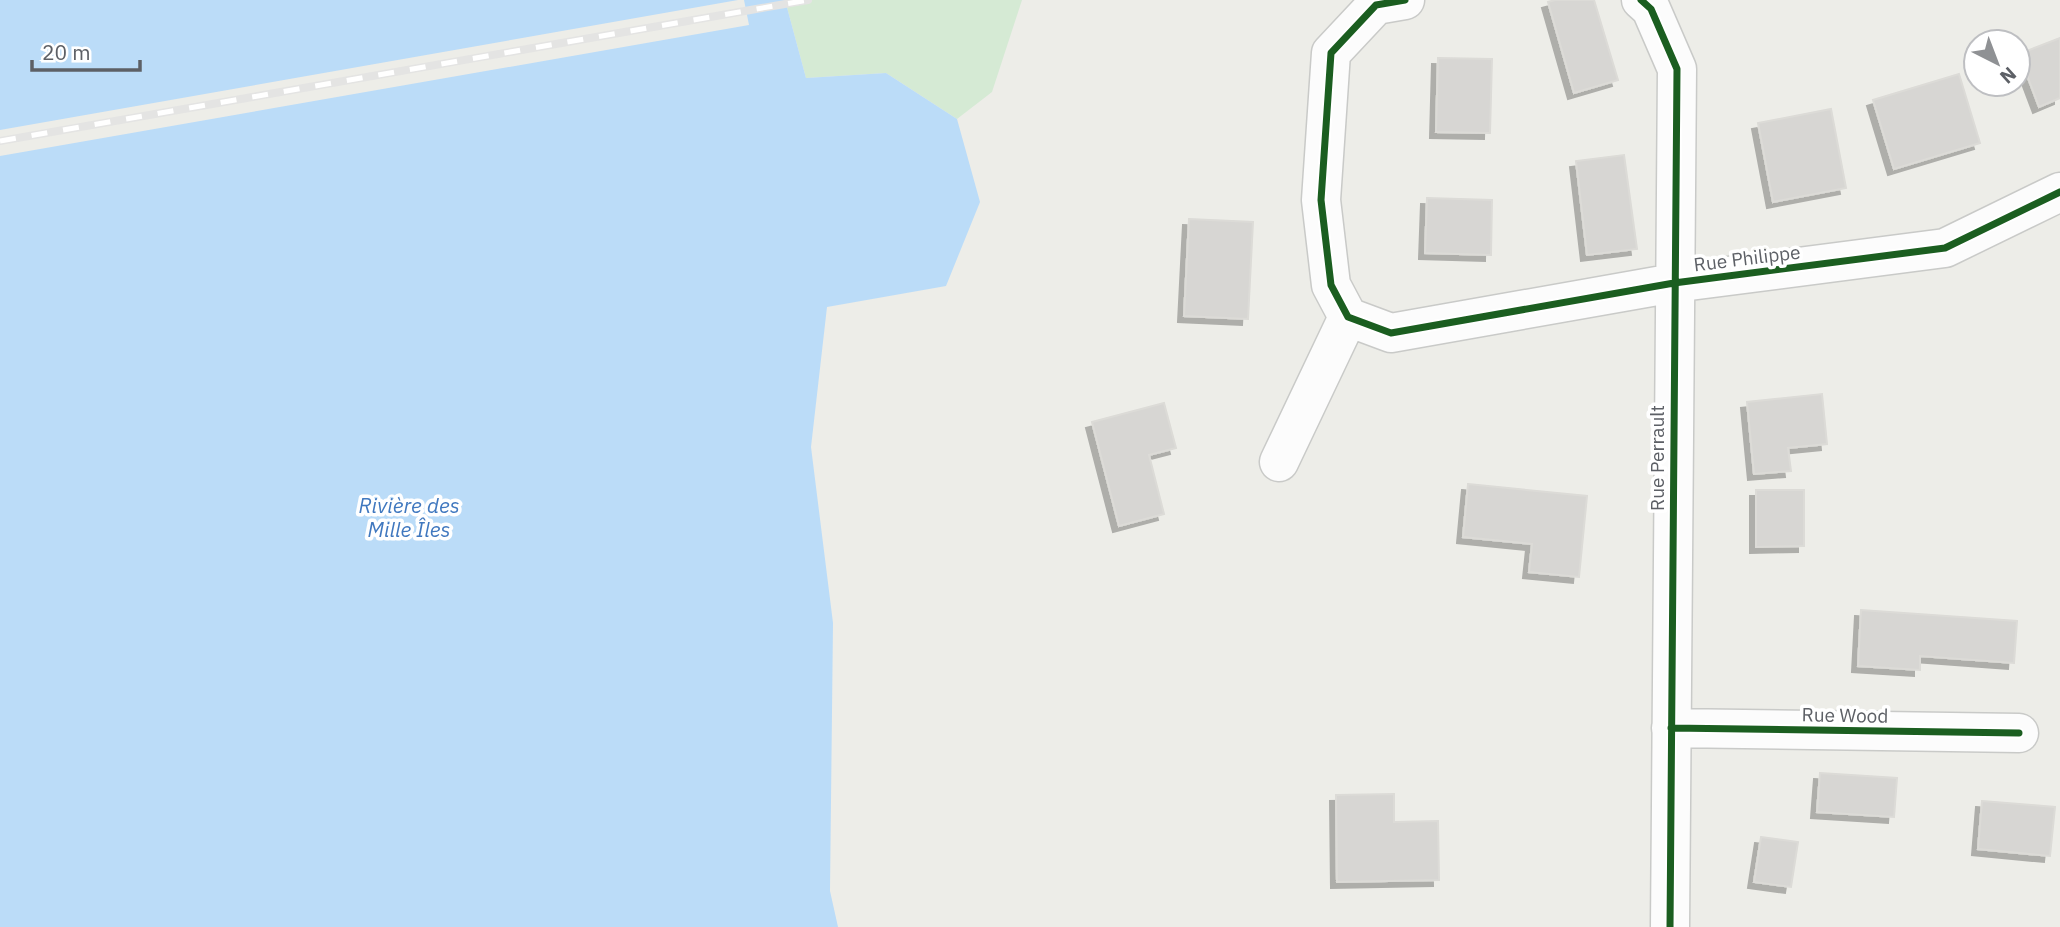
<svg xmlns="http://www.w3.org/2000/svg" width="2060" height="927" viewBox="0 0 2060 927" font-family="'IBM Plex Sans',sans-serif">
  <style>
    .green { fill: #d5ead4 }
    .water { fill: #bbdcf8 }
    .pier { fill: #edede8 }
    .building { fill: #d7d6d3; stroke: #dcdbd7; stroke-width: 2; filter: url(#shadow) }
    .lines { fill: none; stroke-linecap: round; stroke-linejoin: round }
    .street-casing { stroke: #c9cac8; stroke-width: 41 }
    .street { stroke: #fcfcfc; stroke-width: 38 }
    .rail-casing { stroke: #e4e4e3; stroke-width: 8 }
    .rail { stroke: #fff; stroke-width: 5; stroke-dasharray: 16; stroke-linecap: butt }
    .cycleway-casing { stroke: #fff; stroke-width: 11 }
    .cycleway { stroke: #1b5e20; stroke-width: 7 }
    .labels { text-anchor: middle; stroke-width: 7; stroke-linejoin: round; paint-order: stroke }
    .street-label { font-size: 19px; fill: #5d6066; stroke: #fff }
    .water-label { font-size: 21px; font-style: italic; fill: #4078bf; stroke: #fff }
  </style>
  <defs>
    <filter id="shadow"><feDropShadow dx="-6" dy="6" stdDeviation="0" flood-color="#0004"/></filter>
  </defs>
  <rect width="100%" height="100%" fill="#edede8"/>
  <path class="green" d="M 785,0 L 1022,0 L 992,92 L 957,119 L 886,73 L 806,78 Z"/>
  <path class="water" d="M 0,0 L 785,0 L 806,78 L 886,73 L 957,119 L 980,202 L 946,286 L 827,307 L 811,447 L 833,623 L 830,891 L 838,927 L 0,927 Z"/>
  <path class="pier" d="M 738,0 L 744,0 L 749,25 L 0,156 L 0,130 Z"/>
  <path class="building" d="M 1555,0 L 1594,0 L 1618,80 L 1574,93 L 1548,2 Z
    M 2060,38 L 2060,98 L 2039,107 L 2019,54 Z
    M 1438,58 L 1492,59 L 1490,133 L 1436,132 Z
    M 1959,74 L 1980,143 L 1894,169 L 1873,100 Z
    M 1831,109 L 1846,188 L 1773,202 L 1758,123 Z
    M 1624,155 L 1637,249 L 1587,255 L 1576,161 Z
    M 1427,198 L 1492,200 L 1491,255 L 1425,253 Z
    M 1189,219 L 1253,222 L 1248,319 L 1184,316 Z
    M 1822,394 L 1827,444 L 1788,448 L 1791,471 L 1754,474 L 1747,402 Z
    M 1164,403 L 1176,448 L 1149,455 L 1164,514 L 1119,526 L 1092,422 Z
    M 1468,484 L 1587,496 L 1579,577 L 1529,572 L 1532,544 L 1463,537 Z
    M 1756,490 L 1804,490 L 1804,546 L 1756,547 Z
    M 1861,610 L 2017,621 L 2014,663 L 1920,656 L 1920,670 L 1858,666 Z
    M 1820,773 L 1897,778 L 1894,817 L 1817,812 Z
    M 1394,794 L 1394,822 L 1438,821 L 1439,880 L 1337,882 L 1336,795 Z
    M 1982,801 L 2055,807 L 2050,856 L 1978,849 Z
    M 1761,837 L 1798,842 L 1791,887 L 1754,882 Z"/>
  <g class="lines">
    <defs>
      <path id="street" d="M 1641,0 L 1651,9 L 1677,69 L 1670,927
        M 1348,317 L 1391,333 L 1674,283 L 1945,248 L 2060,192
        M 1348,317 L 1331,285 L 1321,200 L 1331,53 L 1376,5 L 1405,0
        M 1279,462 L 1348,317
        M 1671,728 L 2019,733"/>
    </defs>
    <use href="#street" class="street-casing"/>
    <use href="#street" class="street"/>
    <defs>
      <path id="rail" d="M 0,141 L 808,0"/>
    </defs>
    <use href="#rail" class="rail-casing"/>
    <use href="#rail" class="rail"/>
    <defs>
      <path id="cycleway" d="M 1405,0 L 1376,5 L 1331,53 L 1321,200 L 1331,285 L 1348,317 L 1391,333 L 1674,283 L 1945,248 L 2060,192
        M 1641,0 L 1651,9 L 1677,69 L 1670,927
        M 1671,728 L 2019,733"/>
    </defs>
    <use href="#cycleway" class="cycleway-casing"/>
    <use href="#cycleway" class="cycleway"/>
  </g>
  <g class="labels">
    <g class="street-label">
      <text transform="translate(1747 258) rotate(-7)" y="7">Rue Philippe</text>
      <text transform="translate(1657 458) rotate(-90)" y="7">Rue Perrault</text>
      <text transform="translate(1845 715) rotate(1)" y="7">Rue Wood</text>
    </g>
    <g class="water-label">
      <text x="409" y="513">Rivière des<tspan x="409" dy="24">Mille Îles</tspan></text>
    </g>
  </g>
  <g transform="translate(1997 63) rotate(138)"><circle r="33" fill="#ffffff" stroke="#bebfc2" stroke-width="2"/>
  <path d="M0-5L12 26L0 18L-12 26Z" fill="#8f9194"/>
  <text y="-10" font-size="19" font-weight="bold" text-anchor="middle" fill="#5d6066">N</text>
  </g>
  <path d="M32 60v10h108v-10" fill="none" stroke="#5d6066" stroke-width="3.5"/>
  <text x="42" y="60" font-size="21" fill="#5d6066" stroke="#ffffff" stroke-width="5" paint-order="stroke">20 m</text>
</svg>
